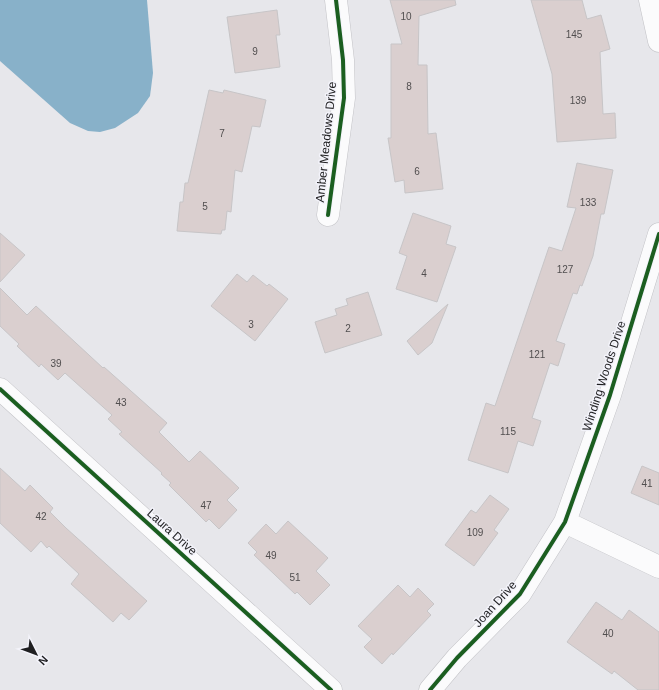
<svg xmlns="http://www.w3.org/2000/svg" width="659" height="690" viewBox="0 0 659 690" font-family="Arial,sans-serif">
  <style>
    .water { fill: #88b1c9 }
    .building { fill: #dacfcf; stroke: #c7c5c7 }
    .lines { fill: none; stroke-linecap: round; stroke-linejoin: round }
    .street-casing { stroke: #c2c2c6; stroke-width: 23 }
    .street { stroke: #fbfbfc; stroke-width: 22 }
    .cycleway-casing { stroke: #f3f3fa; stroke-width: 6 }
    .cycleway { stroke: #1b5e20; stroke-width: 4 }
    .labels { text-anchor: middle; stroke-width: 3; stroke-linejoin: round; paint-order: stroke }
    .number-label { font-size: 10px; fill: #514e4f }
    .street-label { font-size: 12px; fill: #1f1f21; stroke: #f3f3fa }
  </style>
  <rect width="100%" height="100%" fill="#e7e7eb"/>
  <path class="water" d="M 0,0 L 147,0 L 153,73 L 150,96 L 138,113 L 115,128 L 100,132 L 88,131 L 70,123 L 0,61 Z"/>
  <path class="building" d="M 390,0 L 455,0 L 456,5 L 419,16 L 418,65 L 427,65 L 428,134 L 436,133 L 443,189 L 405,193 L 404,180 L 395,182 L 388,138 L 391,138 L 391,44 L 402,44 Z
    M 531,0 L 582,0 L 587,19 L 601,15 L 610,49 L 600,52 L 603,114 L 615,113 L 616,138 L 557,142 L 552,74 Z
    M 277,10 L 280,35 L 276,35 L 280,67 L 235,73 L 227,17 Z
    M 209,90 L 223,93 L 224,90 L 266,100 L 260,127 L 252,126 L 242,172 L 235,170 L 231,212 L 227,211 L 225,230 L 222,230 L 221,234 L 177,231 L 180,202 L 183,202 L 185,183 L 188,183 Z
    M 577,163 L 613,170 L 604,214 L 601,214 L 593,256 L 582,286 L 580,285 L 577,294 L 573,293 L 556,341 L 565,344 L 558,366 L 550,363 L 532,418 L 541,421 L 533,446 L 518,441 L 508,473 L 468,460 L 486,403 L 495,406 L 549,247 L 562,251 L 576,208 L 567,207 Z
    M 413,213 L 451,226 L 446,244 L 456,247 L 437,302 L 396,289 L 407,256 L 399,253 Z
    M 0,233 L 25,255 L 0,282 Z
    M 237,274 L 247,282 L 253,275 L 267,286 L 269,284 L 288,299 L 255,341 L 211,306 Z
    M 0,288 L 27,315 L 36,306 L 103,368 L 104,367 L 167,423 L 159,432 L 189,462 L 200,451 L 239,488 L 227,500 L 237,510 L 219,529 L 209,519 L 206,522 L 169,485 L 171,483 L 161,474 L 162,473 L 119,434 L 122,432 L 108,419 L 112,415 L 65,373 L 58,380 L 41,364 L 39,367 L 17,346 L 19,344 L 0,326 Z
    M 368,292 L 382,335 L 325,353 L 315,322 L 337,315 L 335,309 L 348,305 L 346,299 Z
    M 448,304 L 432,343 L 418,355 L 407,341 Z
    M 642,466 L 659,473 L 659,505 L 631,493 Z
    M 0,468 L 25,491 L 30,485 L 53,508 L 50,512 L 66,528 L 147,601 L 129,620 L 121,613 L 113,622 L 71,584 L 79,574 L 49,546 L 47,548 L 41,541 L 31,552 L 0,523 Z
    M 490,495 L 509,509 L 494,530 L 498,533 L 474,566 L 445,545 L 471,510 L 476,513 Z
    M 288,521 L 328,558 L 316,571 L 330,585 L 310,605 L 297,592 L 295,594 L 254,555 L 257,552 L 248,543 L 266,524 L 276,534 Z
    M 398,585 L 410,597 L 418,588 L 434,604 L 427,611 L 431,615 L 393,655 L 392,653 L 382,664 L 364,647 L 372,639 L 358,626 Z
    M 596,602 L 622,620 L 629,610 L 659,632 L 659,690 L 638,690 L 614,671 L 612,674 L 567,642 Z"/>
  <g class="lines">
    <defs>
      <path id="street" d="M 650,0 L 659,41
        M 328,215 L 344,98 L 343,60 L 336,0
        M 0,389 L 331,690
        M 565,522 L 659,567
        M 430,690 L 457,658 L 520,594 L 565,522 L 610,395 L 659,234"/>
    </defs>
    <use href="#street" class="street-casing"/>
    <use href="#street" class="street"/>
    <defs>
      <path id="cycleway" d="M 328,215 L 344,98 L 343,60 L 336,0
        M 0,389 L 331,690
        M 430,690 L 457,658 L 520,594 L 565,522 L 610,395 L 659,234"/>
    </defs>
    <use href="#cycleway" class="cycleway-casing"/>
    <use href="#cycleway" class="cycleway"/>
  </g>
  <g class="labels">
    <g class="number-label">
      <text x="406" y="20">10</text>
      <text x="574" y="38">145</text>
      <text x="255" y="55">9</text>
      <text x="409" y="90">8</text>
      <text x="578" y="104">139</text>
      <text x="222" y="137">7</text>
      <text x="417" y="175">6</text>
      <text x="588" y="206">133</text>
      <text x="205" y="210">5</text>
      <text x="565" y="273">127</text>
      <text x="424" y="277">4</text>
      <text x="251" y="328">3</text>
      <text x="348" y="332">2</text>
      <text x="537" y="358">121</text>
      <text x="56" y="367">39</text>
      <text x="121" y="406">43</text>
      <text x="508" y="435">115</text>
      <text x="647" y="487">41</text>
      <text x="206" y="509">47</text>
      <text x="41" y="520">42</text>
      <text x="475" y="536">109</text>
      <text x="271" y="559">49</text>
      <text x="295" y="581">51</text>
      <text x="608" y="637">40</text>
    </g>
    <g class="street-label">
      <text transform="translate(326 142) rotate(-84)" y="4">Amber Meadows Drive</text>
      <text transform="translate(604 376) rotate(-72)" y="4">Winding Woods Drive</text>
      <text transform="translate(172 532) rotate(42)" y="4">Laura Drive</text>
      <text transform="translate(495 604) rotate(-48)" y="4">Joan Drive</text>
    </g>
  </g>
  <g transform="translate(36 654) rotate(132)" stroke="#f3f3fa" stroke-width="3" paint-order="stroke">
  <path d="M0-3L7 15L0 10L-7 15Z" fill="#1f1f21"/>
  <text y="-6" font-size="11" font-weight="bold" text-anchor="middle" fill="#1f1f21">N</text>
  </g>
</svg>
